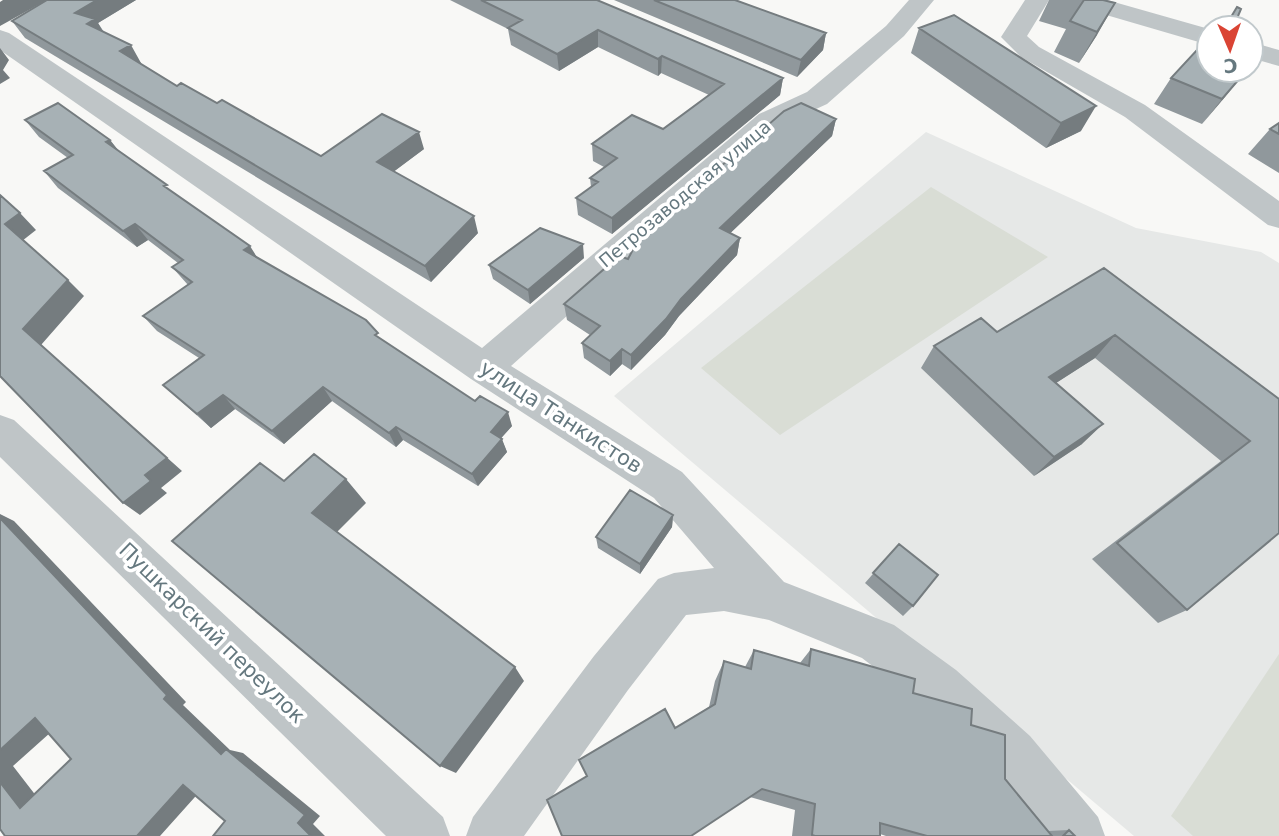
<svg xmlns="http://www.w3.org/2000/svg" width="1279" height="836" viewBox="0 0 1279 836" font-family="'DejaVu Sans',sans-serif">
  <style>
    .built { fill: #e6e8e7 }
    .green { fill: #d9ddd5 }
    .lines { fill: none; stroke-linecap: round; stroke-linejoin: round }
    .minor { fill: #bfc5c7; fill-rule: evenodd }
    .tertiary { fill: #bfc5c7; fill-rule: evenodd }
    .wall { fill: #90989c }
    .shaded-wall { fill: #757c7f }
    .building { fill: #a7b1b5; stroke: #757c7f; stroke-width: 2 }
    .labels { text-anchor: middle; stroke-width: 7; stroke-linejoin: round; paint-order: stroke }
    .far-street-label { font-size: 18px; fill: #65787f; stroke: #fff }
    .street-label { font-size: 21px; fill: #65787f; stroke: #fff }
  </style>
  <rect width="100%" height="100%" fill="#f8f8f6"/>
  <path class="built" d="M 926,132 L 1136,228 L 1261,252 L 1279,263 L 1279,836 L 1134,836 L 614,396 Z"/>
  <path class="green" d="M 931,187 L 1048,257 L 780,435 L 701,368 Z
    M 1279,654 L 1279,836 L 1193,836 L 1171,816 Z"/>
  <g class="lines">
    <path class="minor" d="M 909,0 L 934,0 L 904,36 L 827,104 L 779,126 L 511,366 L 682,472 L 784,582 L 894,625 L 956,670 L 1030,736 L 1098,817 L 1105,836 L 1045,836 L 994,772 L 922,704 L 862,658 L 769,620 L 724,611 L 686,615 L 628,690 L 524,836 L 466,836 L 473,817 L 594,656 L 658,579 L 674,573 L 714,568 L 654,498 L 471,379 L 0,50 L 0,30 L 9,33 L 482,348 L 759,114 L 807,92 L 886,26 Z
      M 1025,0 L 1049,0 L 1027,36 L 1039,47 L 1145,105 L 1279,201 L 1279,228 L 1268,225 L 1125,117 L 1021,57 L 1001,37 Z
      M 0,415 L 14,420 L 443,817 L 450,836 L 386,836 L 0,457 Z"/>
    <path class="tertiary" d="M 1069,0 L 1107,0 L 1209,29 L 1209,45 L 1072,5 Z
      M 1251,42 L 1279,50 L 1279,66 L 1251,58 Z"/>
  </g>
  <path class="wall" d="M 47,0 L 136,0 L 98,23 L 104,32 L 141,63 L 140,63 L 177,86 L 217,103 L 321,156 L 424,149 L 394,171 L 478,233 L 431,282 L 25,38 L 12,21 Z
    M 450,0 L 597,0 L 783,78 L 780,95 L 612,234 L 578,215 L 576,198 L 591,187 L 590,178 L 604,167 L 593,161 L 592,144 L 663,129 L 709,95 L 661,73 L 658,76 L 598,47 L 559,71 L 511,45 L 508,29 Z
    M 614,0 L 735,0 L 826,33 L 823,50 L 797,77 Z
    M 1049,0 L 1103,0 L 1097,35 L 1079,63 L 1054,52 L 1066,29 L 1039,21 Z
    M 919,28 L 1081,131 L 1046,148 L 911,53 Z
    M 1209,70 L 1240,78 L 1202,124 L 1154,104 L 1171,78 Z
    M 836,119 L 832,136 L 730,233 L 740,238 L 737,255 L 679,316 L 665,335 L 631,370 L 622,364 L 610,376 L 584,358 L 582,343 L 590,335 L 567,320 L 564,304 Z
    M 25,120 L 110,140 L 119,151 L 257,257 L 512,426 L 501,438 L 507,452 L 478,486 L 403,440 L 396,447 L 332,401 L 284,444 L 235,409 L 211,428 L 163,385 L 199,358 L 157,331 L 143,316 L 188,285 L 172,267 L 178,263 L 148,240 L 137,247 L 58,188 L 44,171 L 68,158 L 39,137 Z
    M 1279,123 L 1279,173 L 1248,154 L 1270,129 Z
    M 584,258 L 530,304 L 493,279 L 489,265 Z
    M 1104,268 L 1279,399 L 1187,610 L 1158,623 L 1092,559 L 1221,461 L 1095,358 L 1056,383 L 1082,444 L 1034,476 L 921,368 L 934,346 L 997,332 Z
    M 673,515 L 672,527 L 640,574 L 598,548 L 596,537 Z
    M 899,544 L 913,606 L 903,616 L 865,583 Z
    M 811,649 L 913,693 L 971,725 L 1005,779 L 1048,831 L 1069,830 L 1075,836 L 886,836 L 880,834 L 880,836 L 792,836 L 795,810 L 750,797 L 675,728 L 709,707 L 715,681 L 724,661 L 745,667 L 754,650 L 800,663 Z"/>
  <path class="shaded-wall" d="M 3,0 L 47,0 L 0,26 L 0,2 Z
    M 97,0 L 136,0 L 98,23 L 106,37 L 98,42 L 75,13 Z
    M 1115,3 L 1097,35 L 1079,63 L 1097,32 Z
    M 598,30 L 598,47 L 559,71 L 557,54 Z
    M 826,33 L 823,50 L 797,77 L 801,60 Z
    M 131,45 L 141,63 L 131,68 L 120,51 Z
    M 0,48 L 9,60 L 3,70 L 10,78 L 0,84 Z
    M 662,56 L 661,73 L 658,76 L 658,59 Z
    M 783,78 L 780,95 L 612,234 L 612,218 Z
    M 1240,78 L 1220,103 L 1202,124 L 1222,99 Z
    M 1096,106 L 1081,131 L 1046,148 L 1061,123 Z
    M 836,119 L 832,136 L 718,245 L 720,228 Z
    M 419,132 L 424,149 L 384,179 L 377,162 Z
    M 110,140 L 123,157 L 106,142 Z
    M 20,213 L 36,230 L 22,241 L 5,224 Z
    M 474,216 L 478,233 L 431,282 L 425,266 Z
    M 135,224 L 148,240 L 137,247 L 123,231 Z
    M 740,238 L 737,255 L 679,316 L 665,335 L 631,370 L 631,355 L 681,299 Z
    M 583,244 L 584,258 L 530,304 L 528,290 Z
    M 250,246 L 260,262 L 244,250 Z
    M 68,280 L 84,296 L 41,345 L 182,471 L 161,488 L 167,493 L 140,515 L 123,503 L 145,475 L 23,329 Z
    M 1115,335 L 1095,358 L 1031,399 L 1049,377 Z
    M 622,349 L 622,364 L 610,376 L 610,361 Z
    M 323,387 L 332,401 L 284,444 L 272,431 Z
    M 223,395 L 235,409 L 211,428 L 197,414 Z
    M 508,412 L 512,426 L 495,445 L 491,432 Z
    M 1103,424 L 1082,444 L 1034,476 L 1054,457 Z
    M 396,427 L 403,440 L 396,447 L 389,433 Z
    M 502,439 L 507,452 L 478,486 L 472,474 Z
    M 346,479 L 366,503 L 334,535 L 312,513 Z
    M 0,514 L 14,521 L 186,702 L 183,705 L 230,750 L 243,753 L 320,816 L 313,824 L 325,836 L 311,836 L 221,754 L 164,699 L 0,518 Z
    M 673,515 L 672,527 L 640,574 L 640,564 Z
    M 515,667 L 524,681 L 456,773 L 440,766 Z
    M 35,718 L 60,724 L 13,766 L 47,810 L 20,808 L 0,782 L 0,750 Z
    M 183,785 L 203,788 L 160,836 L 137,836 Z"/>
  <path class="building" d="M 47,0 L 97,0 L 75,13 L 95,19 L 87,24 L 131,45 L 120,51 L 177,86 L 181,83 L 217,103 L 222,100 L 321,156 L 382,114 L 419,132 L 377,162 L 474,216 L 425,266 L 12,21 Z
    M 481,0 L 597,0 L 783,78 L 612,218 L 576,198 L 598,182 L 590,178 L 617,158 L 592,144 L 632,115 L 663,129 L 724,84 L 662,56 L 658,59 L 598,30 L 557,54 L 508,28 L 522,20 Z
    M 654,0 L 735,0 L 826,33 L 801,60 Z
    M 1084,0 L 1103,0 L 1115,3 L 1097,32 L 1070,21 Z
    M 1237,7 L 1241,9 L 1233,28 L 1218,28 L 1224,22 L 1228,22 Z
    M 954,15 L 1096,106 L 1061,123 L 919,28 Z
    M 1209,37 L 1209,70 L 1225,70 L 1240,78 L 1222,99 L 1171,78 Z
    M 58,103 L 110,140 L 106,142 L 167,185 L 164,186 L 250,246 L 244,250 L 366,320 L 378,333 L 375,335 L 475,401 L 480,396 L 508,412 L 491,432 L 502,439 L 472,474 L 396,427 L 389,433 L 323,387 L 272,431 L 223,395 L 197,414 L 163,385 L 204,355 L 143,316 L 192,282 L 172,267 L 183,260 L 135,224 L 123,231 L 44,171 L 73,155 L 25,120 Z
    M 801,103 L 836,119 L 720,228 L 740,238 L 681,299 L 666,319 L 631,355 L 622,349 L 610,361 L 582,343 L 600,326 L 564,304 L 619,256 L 628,259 L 639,238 L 784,111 Z
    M 1279,123 L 1279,134 L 1270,129 Z
    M 0,195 L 20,213 L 5,224 L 68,280 L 23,329 L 167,458 L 145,475 L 151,481 L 123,503 L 0,376 Z
    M 540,228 L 583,244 L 528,290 L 489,265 Z
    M 1104,268 L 1279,399 L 1279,533 L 1187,610 L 1117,543 L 1250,441 L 1115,335 L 1049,377 L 1103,424 L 1054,457 L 934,346 L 981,318 L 997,332 Z
    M 314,454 L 346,479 L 312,513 L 515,667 L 440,766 L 172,541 L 260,463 L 284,481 Z
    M 630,490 L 673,515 L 640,564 L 596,537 Z
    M 0,518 L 167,695 L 164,699 L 221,754 L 226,749 L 305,815 L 298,823 L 311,836 L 213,836 L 225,821 L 183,785 L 137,836 L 5,836 L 0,829 L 0,782 L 20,808 L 71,759 L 35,718 L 0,750 Z
    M 899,544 L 938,575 L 913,606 L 873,573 Z
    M 811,649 L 915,679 L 913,693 L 972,709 L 971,725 L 1005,735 L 1005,779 L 1052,836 L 927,836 L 880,823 L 880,836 L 815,836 L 812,835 L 815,804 L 762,789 L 691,836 L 562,836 L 547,800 L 587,776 L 579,760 L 665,709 L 675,728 L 715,704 L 724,661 L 751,669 L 754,650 L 809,666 Z
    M 1069,830 L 1075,836 L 1063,836 Z"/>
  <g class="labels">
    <g class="far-street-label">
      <text transform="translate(685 194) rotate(-40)" y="6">Петрозаводская улица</text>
    </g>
    <g class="street-label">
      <text transform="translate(561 417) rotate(33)" y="7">улица Танкистов</text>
      <text transform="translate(212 633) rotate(44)" y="7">Пушкарский переулок</text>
    </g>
  </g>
  <g transform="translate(1230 49) rotate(178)"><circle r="33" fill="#ffffff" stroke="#c1c9cc" stroke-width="2"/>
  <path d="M0-5L12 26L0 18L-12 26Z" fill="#da4434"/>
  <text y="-10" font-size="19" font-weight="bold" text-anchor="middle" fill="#65787f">С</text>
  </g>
</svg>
